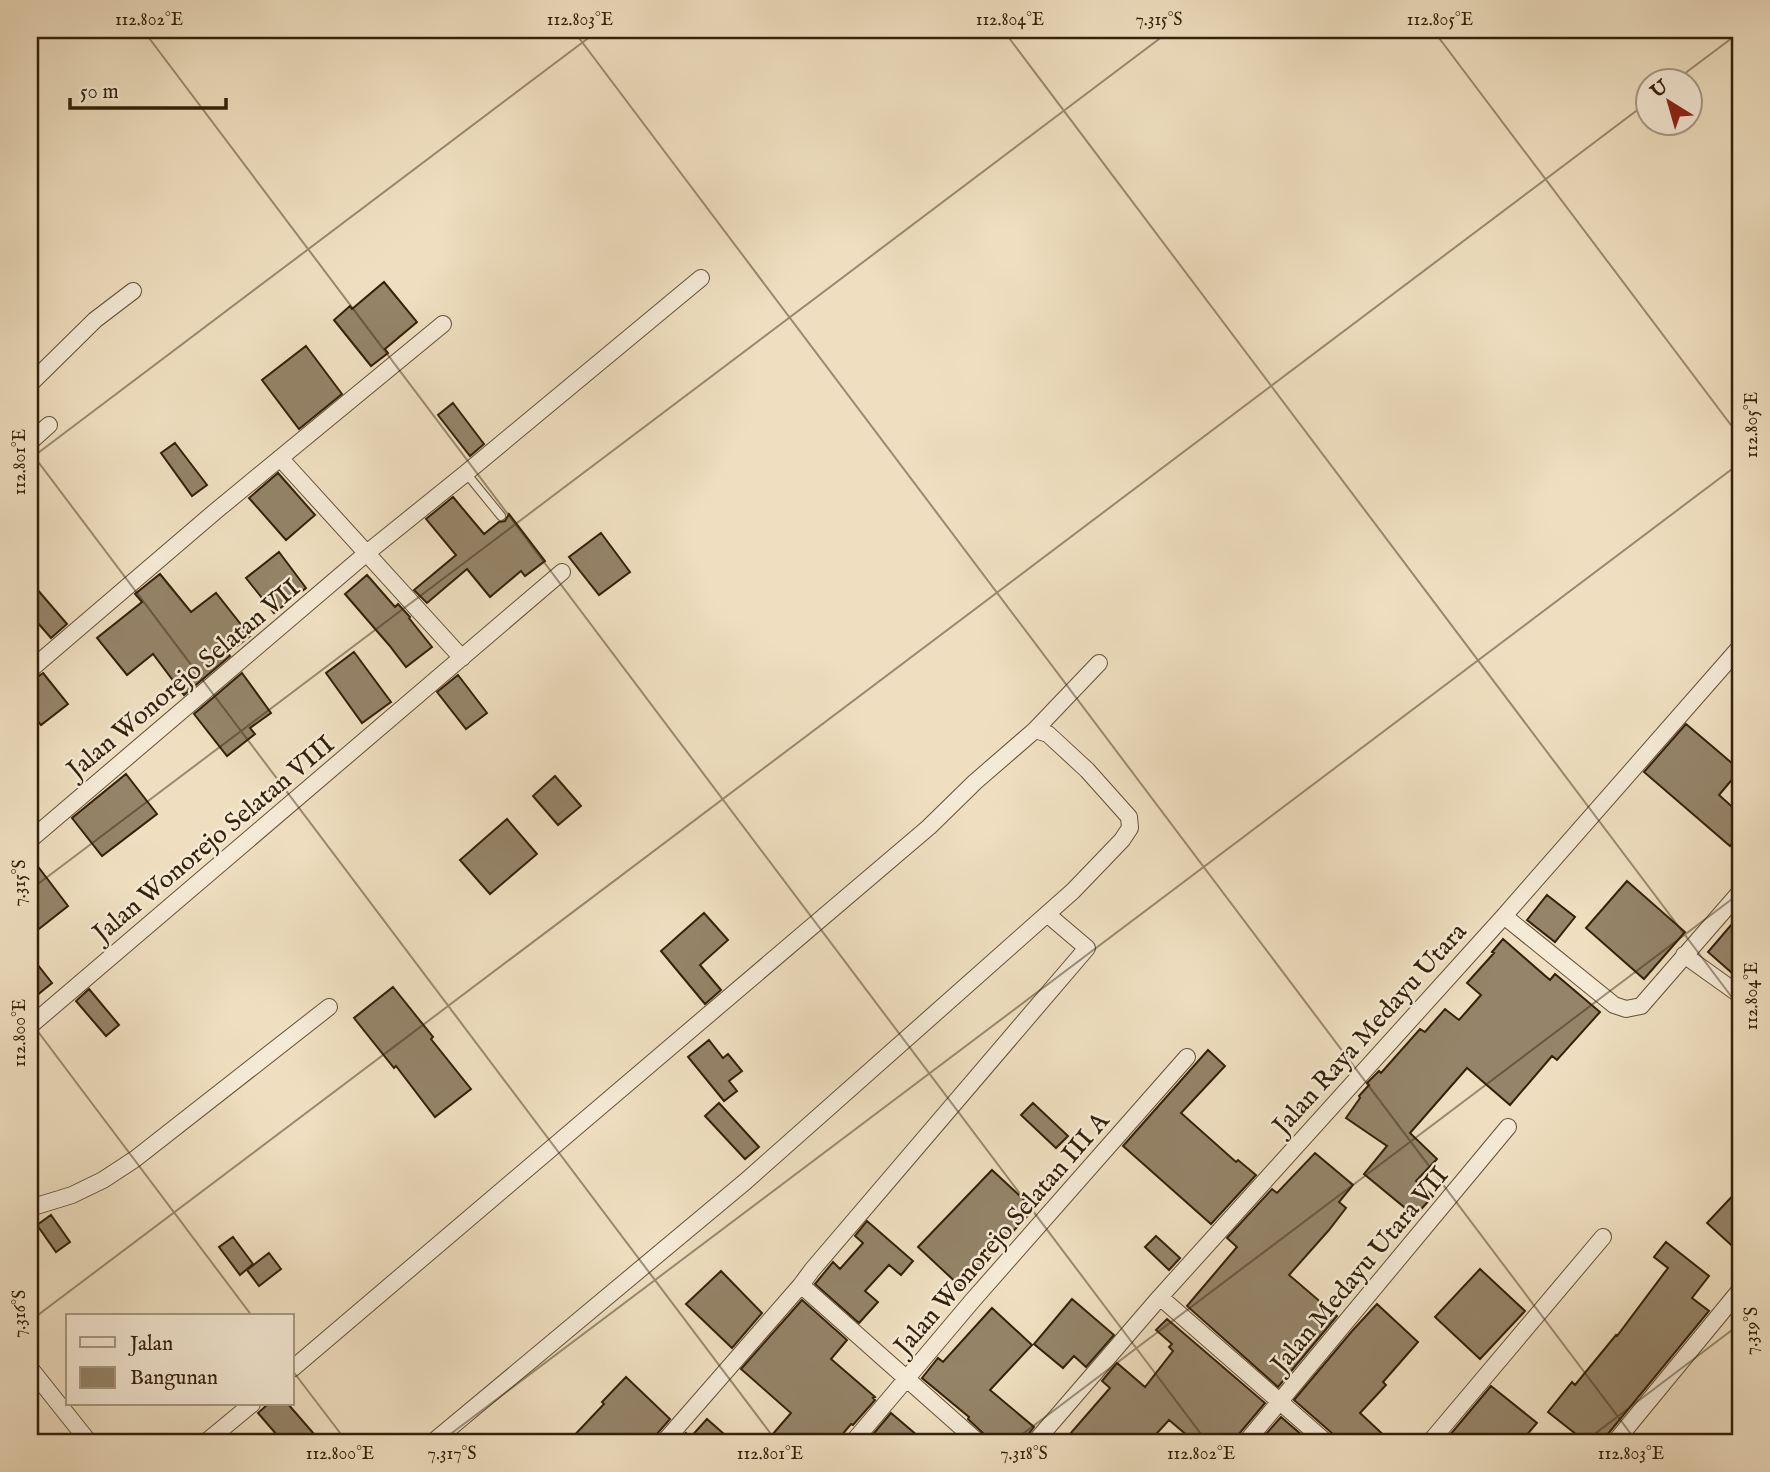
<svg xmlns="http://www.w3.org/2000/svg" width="1770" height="1472" viewBox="0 0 1770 1472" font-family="'IM FELL English',serif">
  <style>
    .building { fill: #958469; stroke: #34210a; stroke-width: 2 }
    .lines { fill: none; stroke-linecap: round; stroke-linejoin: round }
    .lane-casing { stroke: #635038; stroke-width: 10 }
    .street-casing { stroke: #635038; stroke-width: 18 }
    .lane { stroke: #f5ead6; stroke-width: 8 }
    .street { stroke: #f5ead6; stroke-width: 16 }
    .ticks { fill: none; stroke: #34210a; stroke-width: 2; stroke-opacity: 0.45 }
    .labels { text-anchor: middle; stroke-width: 5; stroke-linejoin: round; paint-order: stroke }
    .street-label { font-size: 26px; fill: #34210a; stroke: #f5ead6 }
    .neatline { fill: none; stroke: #34210a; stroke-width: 2.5 }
    .ticks-label { font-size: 18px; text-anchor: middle; fill: #34210a }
  </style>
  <rect width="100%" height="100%" fill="#efdfc0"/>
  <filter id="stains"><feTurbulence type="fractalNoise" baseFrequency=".00286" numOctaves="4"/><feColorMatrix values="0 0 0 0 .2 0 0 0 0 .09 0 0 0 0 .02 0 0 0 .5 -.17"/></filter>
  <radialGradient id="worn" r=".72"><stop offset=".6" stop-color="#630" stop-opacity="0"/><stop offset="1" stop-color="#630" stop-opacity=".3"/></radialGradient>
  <path class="building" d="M 384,282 L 417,322 L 385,349 L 388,353 L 371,366 L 334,320 L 350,306 L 352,309 Z
    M 306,346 L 342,394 L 299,429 L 262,380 Z
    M 453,403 L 484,444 L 470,456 L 438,415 Z
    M 175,443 L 207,485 L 192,496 L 161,453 Z
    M 278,473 L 315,515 L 286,540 L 249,498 Z
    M 453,497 L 484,534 L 499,522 L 505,521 L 509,514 L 545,561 L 525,576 L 521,571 L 490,597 L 467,569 L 427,603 L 414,590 L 456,555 L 426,519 Z
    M 601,533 L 630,572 L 599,595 L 569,557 Z
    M 279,552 L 306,588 L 274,613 L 246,578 Z
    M 160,574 L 191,612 L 216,593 L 250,636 L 228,653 L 230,656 L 184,695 L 153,654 L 127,675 L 97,638 L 142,602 L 135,594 Z
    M 367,575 L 395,607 L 398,604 L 410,617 L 409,618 L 432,647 L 406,667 L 389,645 L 345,594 Z
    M 30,581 L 67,624 L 51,638 L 30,614 Z
    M 354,652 L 391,702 L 362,723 L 326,673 Z
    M 43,673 L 68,704 L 41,725 L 30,711 L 30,680 L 36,678 Z
    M 242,673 L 271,713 L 250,728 L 255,734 L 227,756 L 194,714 Z
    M 458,675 L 487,713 L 466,729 L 437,692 Z
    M 1686,724 L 1740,770 L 1719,795 L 1740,814 L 1740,834 L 1730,846 L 1644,772 Z
    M 126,774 L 157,814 L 102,856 L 72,818 Z
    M 555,776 L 581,806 L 558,825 L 533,796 Z
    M 507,819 L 537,854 L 490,894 L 460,860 Z
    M 30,856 L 68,906 L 30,936 Z
    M 1627,881 L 1685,932 L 1644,979 L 1586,928 Z
    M 1547,895 L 1575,917 L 1555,942 L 1527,920 Z
    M 704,913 L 728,940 L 700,965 L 721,990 L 705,1004 L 661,951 Z
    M 1732,924 L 1740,932 L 1740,980 L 1708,952 Z
    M 1503,939 L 1550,980 L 1555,974 L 1600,1012 L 1557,1060 L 1552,1056 L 1510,1105 L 1467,1068 L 1410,1133 L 1437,1159 L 1416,1181 L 1433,1196 L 1415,1216 L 1364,1174 L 1387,1146 L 1346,1118 L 1360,1098 L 1359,1096 L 1369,1085 L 1367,1083 L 1379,1071 L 1381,1073 L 1420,1029 L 1425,1032 L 1445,1009 L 1459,1020 L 1481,995 L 1467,983 L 1494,953 L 1492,952 Z
    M 30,955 L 52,983 L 30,1001 Z
    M 393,987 L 433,1037 L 431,1039 L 471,1089 L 435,1117 L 396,1066 L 394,1068 L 354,1018 Z
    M 89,989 L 119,1025 L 106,1036 L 76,1001 Z
    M 709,1040 L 723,1058 L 728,1054 L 742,1071 L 729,1081 L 737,1091 L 724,1101 L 688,1057 Z
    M 1208,1050 L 1225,1066 L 1181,1113 L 1236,1162 L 1238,1160 L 1256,1175 L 1211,1224 L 1123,1146 Z
    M 719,1103 L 759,1147 L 745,1159 L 705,1116 Z
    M 1033,1103 L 1068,1136 L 1056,1148 L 1021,1115 Z
    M 1315,1153 L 1353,1185 L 1339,1202 L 1346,1208 L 1329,1230 L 1289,1275 L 1337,1316 L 1278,1387 L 1187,1306 L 1237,1247 L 1227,1238 L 1272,1189 L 1277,1193 Z
    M 992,1170 L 1034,1209 L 961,1287 L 918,1247 Z
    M 1740,1188 L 1740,1253 L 1707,1223 Z
    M 51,1215 L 70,1242 L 56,1252 L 37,1225 Z
    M 867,1221 L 913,1261 L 901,1275 L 889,1265 L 865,1291 L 878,1302 L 859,1323 L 815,1284 L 833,1262 L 840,1269 L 863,1243 L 855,1236 Z
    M 1156,1236 L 1180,1258 L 1169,1270 L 1145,1247 Z
    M 233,1237 L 253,1264 L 240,1275 L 219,1247 Z
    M 1666,1242 L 1709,1276 L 1692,1298 L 1709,1311 L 1607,1435 L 1605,1442 L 1586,1442 L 1548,1412 L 1572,1382 L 1575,1385 L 1616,1335 L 1617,1336 L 1668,1268 L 1654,1257 Z
    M 269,1253 L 281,1269 L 259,1286 L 247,1270 Z
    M 1480,1269 L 1525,1311 L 1480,1359 L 1435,1317 Z
    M 721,1271 L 762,1313 L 732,1348 L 686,1304 Z
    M 1072,1299 L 1114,1335 L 1086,1367 L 1074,1356 L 1063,1368 L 1034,1344 Z
    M 802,1300 L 847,1340 L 831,1359 L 875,1397 L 873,1398 L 875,1400 L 853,1425 L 851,1424 L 836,1442 L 766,1442 L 791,1413 L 741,1369 Z
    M 1377,1304 L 1418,1342 L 1383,1382 L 1386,1385 L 1360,1413 L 1391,1442 L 1336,1442 L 1333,1434 L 1294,1400 L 1353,1330 Z
    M 992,1308 L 1032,1345 L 990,1390 L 1034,1427 L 1027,1436 L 1025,1442 L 988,1442 L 985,1435 L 968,1419 L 969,1417 L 922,1378 L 938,1358 L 943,1362 Z
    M 1167,1319 L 1265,1403 L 1238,1435 L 1236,1442 L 1195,1442 L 1169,1420 L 1149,1442 L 1063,1442 L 1110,1388 L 1102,1381 L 1117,1363 L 1145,1387 L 1173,1351 L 1169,1347 L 1172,1344 L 1156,1330 Z
    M 626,1377 L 670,1419 L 656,1435 L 654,1442 L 568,1442 L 604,1404 L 602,1402 Z
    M 1491,1386 L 1537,1423 L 1525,1437 L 1521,1442 L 1444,1442 Z
    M 268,1404 L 288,1404 L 321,1442 L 283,1442 L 258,1413 Z
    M 891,1413 L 925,1442 L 873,1442 L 869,1439 Z
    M 1281,1417 L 1310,1442 L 1259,1442 Z
    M 707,1419 L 733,1442 L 678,1442 L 686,1433 L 690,1438 Z"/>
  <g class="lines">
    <defs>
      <path id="lane" d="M 466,473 L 501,516"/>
      <path id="street" d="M 30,384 L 95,320 L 133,291
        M 30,442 L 49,425
        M 280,458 L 462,658
        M 30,670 L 217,510 L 443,324
        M 30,840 L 368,552 L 466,473 L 701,278
        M 1504,916 L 1614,1005 L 1626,1009 L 1641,1006 L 1740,892
        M 1684,955 L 1740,995
        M 30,1026 L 562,572
        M 30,1208 L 72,1195 L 103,1180 L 135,1159 L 329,1007
        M 801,1285 L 812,1270 L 1087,948 L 1047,914
        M 1160,1297 L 1326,1442
        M 30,1368 L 89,1442
        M 292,1369 L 929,827 L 975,782 L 1035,730 L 1099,663
        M 206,1442 L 252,1404
        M 433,1442 L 746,1181 L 1073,891 L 1122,840 L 1130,828 L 1129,817 L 1087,770 L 1048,734 L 1035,730
        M 664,1442 L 801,1285 L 978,1442
        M 853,1442 L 973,1300 L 1187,1057
        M 1035,1442 L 1160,1297 L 1504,916 L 1740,647
        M 1246,1442 L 1508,1127
        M 1430,1442 L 1603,1237
        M 1615,1442 L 1740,1290"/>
    </defs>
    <use href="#lane" class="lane-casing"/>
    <use href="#street" class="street-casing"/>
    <use href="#lane" class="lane"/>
    <use href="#street" class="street"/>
  </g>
  <path class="ticks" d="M 143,30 L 1207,1442M 573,30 L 1637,1442M 1003,30 L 1740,1008M 1433,30 L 1740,437M 1676,80 L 1740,32M 30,451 L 777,1442M 30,459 L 599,30M 30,890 L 1171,30M 30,1021 L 252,1316M 30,1321 L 1648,102M 292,1370 L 347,1442M 440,1442 L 1740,463M 1012,1442 L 1740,893M 1584,1442 L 1740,1324"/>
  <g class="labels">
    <g class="street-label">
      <text transform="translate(183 678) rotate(-40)" y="9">Jalan Wonorejo Selatan VII</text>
      <text transform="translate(213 838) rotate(-40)" y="9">Jalan Wonorejo Selatan VIII</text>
      <text transform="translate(1369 1028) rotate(-48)" y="9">Jalan Raya Medayu Utara</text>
      <text transform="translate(1001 1233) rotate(-49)" y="9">Jalan Wonorejo Selatan III A</text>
      <text transform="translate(1359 1269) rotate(-50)" y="9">Jalan Medayu Utara VII</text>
    </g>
  </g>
  <rect width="1770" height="1472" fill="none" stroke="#efdfc0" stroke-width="77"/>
  <rect x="66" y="1314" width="228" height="91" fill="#f5ead6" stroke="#a89a84" stroke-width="2"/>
  <rect x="80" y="1337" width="35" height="10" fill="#f5ead6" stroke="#a89a84" stroke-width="2"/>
  <text x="130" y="1350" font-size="21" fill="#34210a">Jalan</text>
  <rect x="80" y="1367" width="35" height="21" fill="#958469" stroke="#a89a84" stroke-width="2"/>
  <text x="130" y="1384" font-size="21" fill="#34210a">Bangunan</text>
  <g transform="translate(1669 102) rotate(323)"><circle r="33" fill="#f5ead6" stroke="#a89a84" stroke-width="2"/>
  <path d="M0-5L12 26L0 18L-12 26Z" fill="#8f2418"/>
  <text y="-10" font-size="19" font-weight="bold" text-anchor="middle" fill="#34210a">U</text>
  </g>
  <path d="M70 98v10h156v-10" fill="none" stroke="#34210a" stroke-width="3.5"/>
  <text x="80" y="98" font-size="21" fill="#34210a" stroke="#f5ead6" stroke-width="5" paint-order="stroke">50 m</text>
  <rect x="38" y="38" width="1694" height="1396" class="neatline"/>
  <g class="ticks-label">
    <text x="149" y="25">112.802°E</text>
    <text x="580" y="25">112.803°E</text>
    <text x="1010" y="25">112.804°E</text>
    <text x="1159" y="25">7.315°S</text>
    <text x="1440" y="25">112.805°E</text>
    <text transform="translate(1751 425) rotate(-90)" y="6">112.805°E</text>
    <text transform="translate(19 462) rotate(-90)" y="6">112.801°E</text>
    <text transform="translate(19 883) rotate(-90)" y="6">7.315°S</text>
    <text transform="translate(1751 996) rotate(-90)" y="6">112.804°E</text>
    <text transform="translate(19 1033) rotate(-90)" y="6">112.800°E</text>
    <text transform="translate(19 1314) rotate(-90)" y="6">7.316°S</text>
    <text transform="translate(1751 1331) rotate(-90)" y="6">7.319°S</text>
    <text x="340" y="1459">112.800°E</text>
    <text x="452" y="1459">7.317°S</text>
    <text x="770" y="1459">112.801°E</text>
    <text x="1024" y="1459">7.318°S</text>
    <text x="1201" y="1459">112.802°E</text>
    <text x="1631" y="1459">112.803°E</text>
  </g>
  <rect width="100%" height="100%" filter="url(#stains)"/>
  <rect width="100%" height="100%" fill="url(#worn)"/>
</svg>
